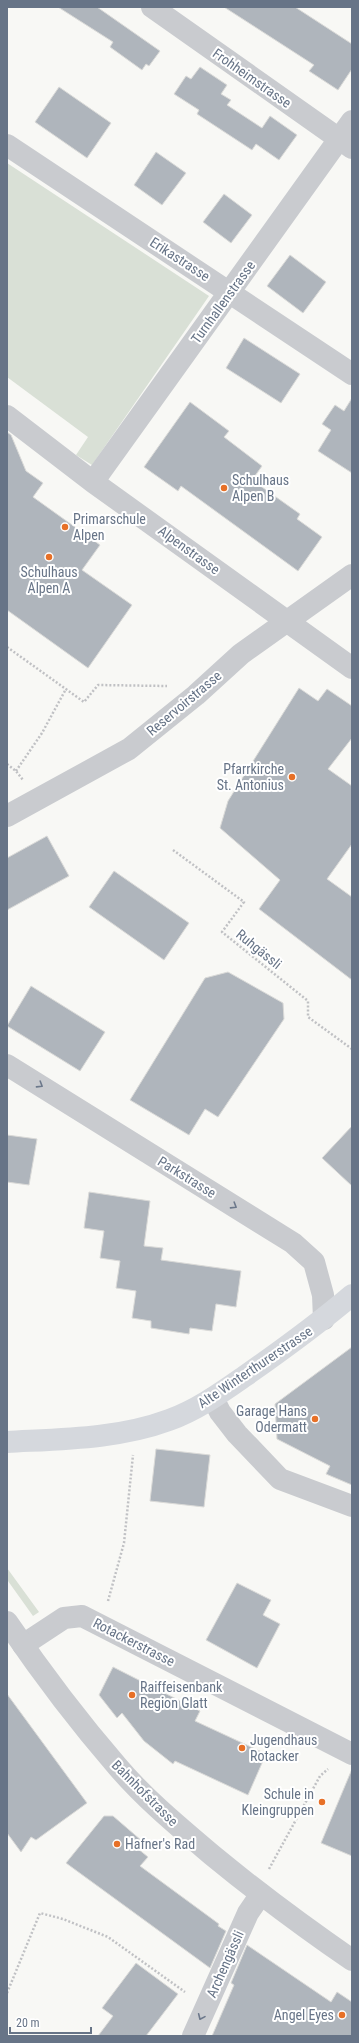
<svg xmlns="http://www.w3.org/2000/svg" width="359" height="2043" viewBox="0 0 359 2043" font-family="'Roboto Condensed',sans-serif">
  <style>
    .green { fill: #d9e0d6 }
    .building { fill: #afb5bc; stroke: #dadad8 }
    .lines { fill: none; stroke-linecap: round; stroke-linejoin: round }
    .path { stroke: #c0c1c4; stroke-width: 2.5; stroke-dasharray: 2 2; stroke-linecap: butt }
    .minor { stroke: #c9cbcf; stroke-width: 22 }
    .tertiary { stroke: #c9cbcf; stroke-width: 22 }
    .secondary { stroke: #d5d8dd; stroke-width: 22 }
    .oneway { stroke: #6c788b }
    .poi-dot { fill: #e77027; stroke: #fff; stroke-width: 1.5 }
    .labels { text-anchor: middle; stroke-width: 4; stroke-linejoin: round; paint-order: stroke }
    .street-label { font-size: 14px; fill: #677487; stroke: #fff }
    .poi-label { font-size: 14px; fill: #677487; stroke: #fff; text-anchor: start }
  </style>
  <rect width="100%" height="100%" fill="#f8f8f5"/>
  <path class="green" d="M 7,163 L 209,296 L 92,465 L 76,455 L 88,437 L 7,377 Z
    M 7,1568 L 39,1612 L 33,1616 L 8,1581 Z"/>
  <path class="building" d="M 58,7 L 97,7 L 160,51 L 149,66 L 146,64 L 142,70 L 110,47 L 113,42 Z
    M 224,7 L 295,7 L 352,44 L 352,69 L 338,90 L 309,71 L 314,65 Z
    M 200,67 L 227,85 L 221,94 L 231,100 L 227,105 L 262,128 L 270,116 L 297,135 L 279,160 L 256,144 L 252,150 L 197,114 L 199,110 L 174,94 L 186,76 L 191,79 Z
    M 59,87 L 111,123 L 87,158 L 35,122 Z
    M 156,152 L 186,173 L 162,205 L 134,185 Z
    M 224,194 L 252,215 L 231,243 L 203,222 Z
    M 290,255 L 326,282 L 303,313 L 267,286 Z
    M 244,338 L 300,374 L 281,403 L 226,368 Z
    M 352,398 L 352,473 L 318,451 L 331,430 L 322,424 L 335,405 L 344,411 Z
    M 190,402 L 229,431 L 224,437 L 262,466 L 252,480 L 300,514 L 297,519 L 322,537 L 298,571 L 181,486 L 178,491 L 144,467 Z
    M 7,432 L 11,435 L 26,471 L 43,483 L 33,497 L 100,545 L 82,570 L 132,605 L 88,668 L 7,610 Z
    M 299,688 L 318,701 L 327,689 L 352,706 L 352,738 L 328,769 L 352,786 L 352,844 L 327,879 L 352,897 L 352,980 L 259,909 L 280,880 L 220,828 L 228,801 Z
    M 47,836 L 69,876 L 7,910 L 7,858 Z
    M 114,871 L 189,923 L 164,960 L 89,907 Z
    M 228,972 L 283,1003 L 284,1019 L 218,1117 L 205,1109 L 189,1135 L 130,1100 L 205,978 Z
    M 31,986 L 105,1032 L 80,1071 L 7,1026 Z
    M 352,1126 L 352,1186 L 322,1158 Z
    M 7,1135 L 37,1139 L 29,1185 L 7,1182 Z
    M 89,1192 L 150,1201 L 144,1246 L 163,1248 L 161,1260 L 241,1271 L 236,1307 L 216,1304 L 212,1331 L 190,1328 L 189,1334 L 151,1328 L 151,1321 L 132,1318 L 136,1291 L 116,1288 L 120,1261 L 100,1258 L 104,1231 L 84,1228 Z
    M 352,1347 L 352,1485 L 326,1474 L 330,1466 L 277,1439 L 275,1404 Z
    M 156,1449 L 210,1455 L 204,1507 L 150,1501 Z
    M 237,1583 L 271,1600 L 263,1615 L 280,1624 L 257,1668 L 206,1640 Z
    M 113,1667 L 200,1711 L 195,1721 L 266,1754 L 248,1795 L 175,1761 L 173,1764 L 144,1741 L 122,1713 L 117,1718 L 99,1695 Z
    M 7,1694 L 87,1803 L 36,1840 L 31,1837 L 21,1852 L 7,1833 Z
    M 352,1769 L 352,1856 L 321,1843 Z
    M 104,1816 L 113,1816 L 142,1841 L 137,1848 L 148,1857 L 140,1866 L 219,1924 L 218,1926 L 226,1931 L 210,1968 L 66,1863 Z
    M 247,1945 L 331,2002 L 337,1992 L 352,2002 L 352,2036 L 212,2036 L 234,1985 L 231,1983 Z
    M 136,1963 L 178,1994 L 146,2036 L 98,2036 L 113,2016 L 102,2008 Z"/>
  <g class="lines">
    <path class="path" d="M 7,647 L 84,702 L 98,685 L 167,686
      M 7,764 L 16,771 L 23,780
      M 16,771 L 42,733 L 66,689
      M 173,850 L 244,902 L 222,932 L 308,1001 L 308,1017 L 352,1049
      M 108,1601 L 124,1543 L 133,1455
      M 269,1869 L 320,1776 L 328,1769
      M 7,1993 L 40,1913 L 63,1919 L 108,1937 L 185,1992"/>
    <path class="minor" d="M 152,7 L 352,148
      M 7,145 L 352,374
      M 7,416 L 93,482 L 352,668
      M 93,482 L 352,121
      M 7,816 L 129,749 L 196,695 L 241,654 L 352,575
      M 7,1065 L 293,1243 L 314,1262 L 323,1295 L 324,1319
      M 213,1398 L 220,1412 L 237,1434 L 280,1479 L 352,1506
      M 23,1645 L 64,1618 L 82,1616 L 352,1754
      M 193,2036 L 248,1913 L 261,1894"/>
    <path class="tertiary" d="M 7,1622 C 41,1672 78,1721 117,1766 C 145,1799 179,1827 212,1855 C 257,1892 304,1927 352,1960"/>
    <path class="secondary" d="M 7,1442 C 61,1439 118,1439 169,1420 C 197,1410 222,1392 245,1376 C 282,1350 318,1324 352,1295"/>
  </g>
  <defs><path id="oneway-chevron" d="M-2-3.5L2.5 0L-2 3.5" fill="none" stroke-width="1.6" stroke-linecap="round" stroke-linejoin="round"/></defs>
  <g class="oneway">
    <use href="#oneway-chevron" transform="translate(40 1085) rotate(32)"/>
    <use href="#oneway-chevron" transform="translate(234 1206) rotate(32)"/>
    <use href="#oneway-chevron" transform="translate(201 2017) rotate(114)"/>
  </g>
  <g class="poi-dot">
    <circle cx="224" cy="488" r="4"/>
    <circle cx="65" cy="527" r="4"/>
    <circle cx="49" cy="557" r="4"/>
    <circle cx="292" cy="777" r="4"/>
    <circle cx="315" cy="1419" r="4"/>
    <circle cx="132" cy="1695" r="4"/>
    <circle cx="242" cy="1748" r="4"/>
    <circle cx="322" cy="1802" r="4"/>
    <circle cx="117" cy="1844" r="4"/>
    <circle cx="342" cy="2015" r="4"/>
  </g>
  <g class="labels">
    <g class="street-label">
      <text transform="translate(252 78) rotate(35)" y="5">Frohheimstrasse</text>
      <text transform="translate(180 259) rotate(33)" y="5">Erikastrasse</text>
      <text transform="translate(223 302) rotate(-54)" y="5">Turnhallenstrasse</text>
      <text transform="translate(189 550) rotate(36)" y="5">Alpenstrasse</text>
      <text transform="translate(184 703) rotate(-40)" y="5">Reservoirstrasse</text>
      <text transform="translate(259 949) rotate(39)" y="5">Ruhgässli</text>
      <text transform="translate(187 1177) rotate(32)" y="5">Parkstrasse</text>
      <text transform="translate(255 1367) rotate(-34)" y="5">Alte Winterthurerstrasse</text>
      <text transform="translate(134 1642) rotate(27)" y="5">Rotackerstrasse</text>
      <text transform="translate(145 1793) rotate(45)" y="5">Bahnhofstrasse</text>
      <text transform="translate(225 1964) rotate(-66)" y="5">Archengässli</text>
    </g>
    <g class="poi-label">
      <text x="232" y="485">Schulhaus<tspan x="232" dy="16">Alpen B</tspan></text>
      <text x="73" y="524">Primarschule<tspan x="73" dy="16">Alpen</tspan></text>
      <text x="49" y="577" text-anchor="middle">Schulhaus<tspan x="49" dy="16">Alpen A</tspan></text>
      <text x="284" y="774" text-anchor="end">Pfarrkirche<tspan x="284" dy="16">St. Antonius</tspan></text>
      <text x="307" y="1416" text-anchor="end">Garage Hans<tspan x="307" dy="16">Odermatt</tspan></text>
      <text x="140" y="1692">Raiffeisenbank<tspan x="140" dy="16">Region Glatt</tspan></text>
      <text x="250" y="1745">Jugendhaus<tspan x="250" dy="16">Rotacker</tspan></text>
      <text x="314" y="1799" text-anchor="end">Schule in<tspan x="314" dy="16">Kleingruppen</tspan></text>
      <text x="125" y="1849">Hafner's Rad</text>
      <text x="334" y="2020" text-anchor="end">Angel Eyes</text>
    </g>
  </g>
  <rect width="359" height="2043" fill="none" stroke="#677487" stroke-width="16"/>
  <path d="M10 2027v6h81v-6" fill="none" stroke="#677487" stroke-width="2"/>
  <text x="16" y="2027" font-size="12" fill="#677487" stroke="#ffffff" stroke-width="3" paint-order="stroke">20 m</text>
</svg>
